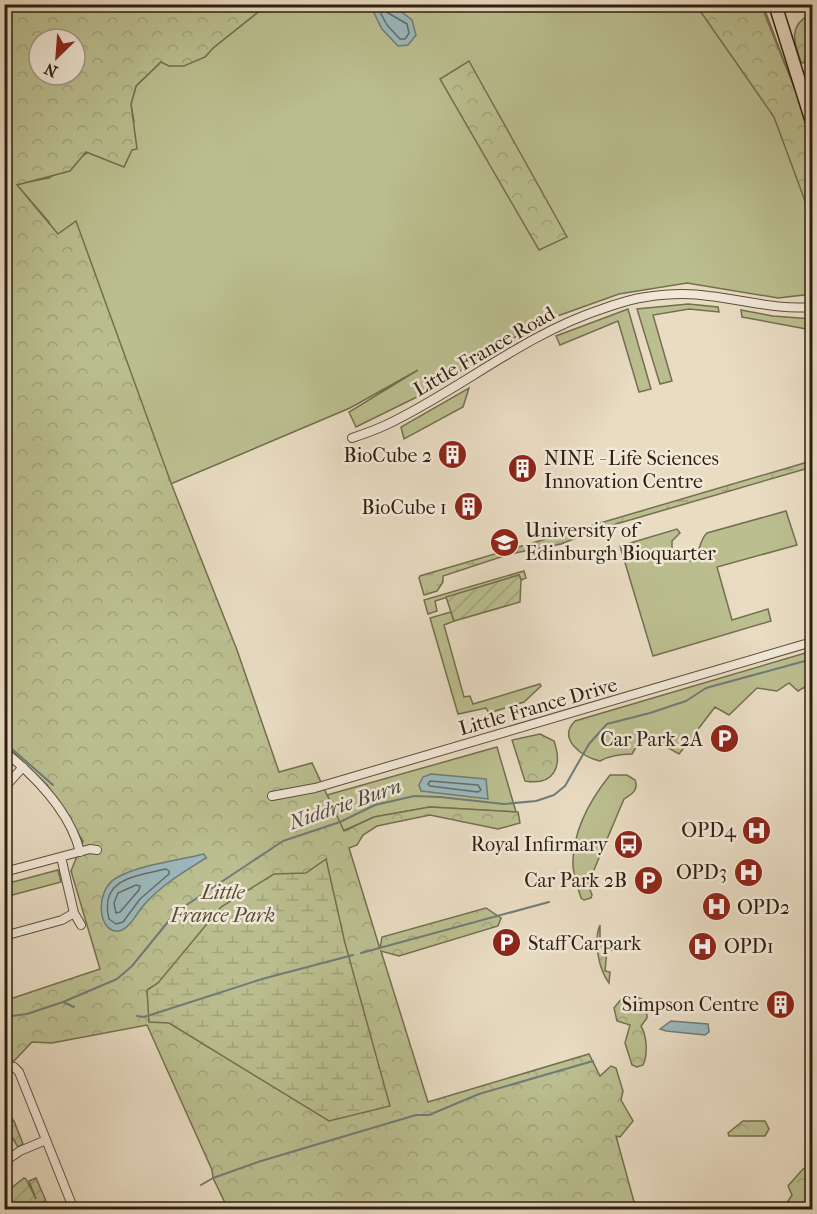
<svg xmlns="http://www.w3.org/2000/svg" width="817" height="1214" viewBox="0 0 817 1214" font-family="'IM FELL French Canon',serif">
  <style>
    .grass { fill: #bbbf90; stroke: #746f50; stroke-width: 1.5 }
    .forest { fill: url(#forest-crowns); stroke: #746f50; stroke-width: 1.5; fill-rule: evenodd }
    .wetland { fill: url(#wetland-marsh); stroke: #746f50; stroke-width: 1.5 }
    .garden { fill: url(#garden-furrows); stroke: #746f50; stroke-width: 1.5 }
    .water { fill: #9cb9be; stroke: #707b78; stroke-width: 1.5 }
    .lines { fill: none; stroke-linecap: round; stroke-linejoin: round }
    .shore { stroke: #656c66; stroke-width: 1.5 }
    .stream { stroke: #707b78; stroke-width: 2 }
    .minor-casing { stroke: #5d4e3c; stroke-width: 10 }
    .primary-casing { stroke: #2e1f0f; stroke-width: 15 }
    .minor { stroke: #f1e8d8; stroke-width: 8 }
    .primary { stroke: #e9dcc3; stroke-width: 12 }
    .labels { text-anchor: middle; stroke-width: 5; stroke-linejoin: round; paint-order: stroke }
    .street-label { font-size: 20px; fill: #2e1f0f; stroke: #f1e8d8 }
    .poi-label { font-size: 20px; fill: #2e1f0f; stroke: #f1e8d8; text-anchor: end }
    .park-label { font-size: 20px; font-style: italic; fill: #584f36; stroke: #f1e8d8 }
    .water-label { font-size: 21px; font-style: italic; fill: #4f4d44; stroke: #f1e8d8 }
  </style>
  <defs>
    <pattern id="forest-crowns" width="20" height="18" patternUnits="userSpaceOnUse" patternTransform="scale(1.5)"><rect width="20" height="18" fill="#bbbf90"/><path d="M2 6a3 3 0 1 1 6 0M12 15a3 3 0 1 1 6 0" fill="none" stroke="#a1a47b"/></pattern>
    <pattern id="wetland-marsh" width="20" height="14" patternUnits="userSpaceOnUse" patternTransform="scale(1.5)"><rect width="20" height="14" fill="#bbbf90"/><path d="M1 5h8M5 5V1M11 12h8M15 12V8" fill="none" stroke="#a1a47b"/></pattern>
    <pattern id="garden-furrows" width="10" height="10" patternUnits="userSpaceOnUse" patternTransform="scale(1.5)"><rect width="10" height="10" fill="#bbbf90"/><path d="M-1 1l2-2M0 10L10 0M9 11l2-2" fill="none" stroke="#a1a47b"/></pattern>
  </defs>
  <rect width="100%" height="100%" fill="#e9dcc3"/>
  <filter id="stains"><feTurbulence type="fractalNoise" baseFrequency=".00333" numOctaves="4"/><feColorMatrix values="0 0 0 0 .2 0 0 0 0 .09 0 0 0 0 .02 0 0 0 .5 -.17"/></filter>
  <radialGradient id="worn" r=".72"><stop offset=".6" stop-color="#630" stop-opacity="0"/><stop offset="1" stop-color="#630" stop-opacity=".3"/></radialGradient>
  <path class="grass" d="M 267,5 L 763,5 L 812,136 L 812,294 L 778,298 L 687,283 L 619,294 L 538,323 L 423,394 L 356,427 L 349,412 L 418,370 L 350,408 L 121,505 L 49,222 L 16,184 L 49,178 L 134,122 L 131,104 L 136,86 L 161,62 L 205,57 L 213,48 Z
    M 688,304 L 718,307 L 719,312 L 689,309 L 653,315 L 672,381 L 660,384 L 637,309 Z
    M 628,309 L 651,389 L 639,392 L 618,321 L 560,345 L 556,336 Z
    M 741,310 L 773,316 L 812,319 L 812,330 L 742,317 Z
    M 469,388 L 463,407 L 404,439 L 401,427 Z
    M 786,511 L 797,545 L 717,567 L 732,620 L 768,609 L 771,621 L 653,656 L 620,546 L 677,529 L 680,533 L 672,541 L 672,551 C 674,556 677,560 683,561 C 701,565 697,541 707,533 Z
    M 524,571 L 526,578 L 521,580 L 519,575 L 435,601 L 437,611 L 428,614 L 424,600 Z
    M 451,612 L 454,621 L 444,625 L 464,697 L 470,696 L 473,704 L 540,684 L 541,686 L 524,702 L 489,713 L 486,708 L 458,714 L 430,618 Z
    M 812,651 L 812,683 L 798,691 L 789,683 L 777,691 L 757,688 L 729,715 L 715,707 L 679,754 L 644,734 L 632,754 C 620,754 609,756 600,761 C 582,757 557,739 575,721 Z
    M 497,747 L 516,812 L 430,807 L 374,817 L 343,831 L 327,795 Z
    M 610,775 L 627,775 L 635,780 C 639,790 632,794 624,799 L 588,884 L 592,895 L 591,898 L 584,900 L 581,898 C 578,888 574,877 573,866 C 572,833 590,800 610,775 Z
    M 58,870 L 61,882 L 5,897 L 5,884 Z"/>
  <path class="forest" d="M 4,5 L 267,5 L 213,48 L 205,57 L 184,66 L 169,66 L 161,62 L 136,86 L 131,104 L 137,149 L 132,150 L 124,167 L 86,152 L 70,171 L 17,185 L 58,234 L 76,221 L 171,483 L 237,650 L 279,772 L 312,763 L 344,831 L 374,817 L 430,807 L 518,812 L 520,823 L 498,829 L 430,815 L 377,826 L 363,835 L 357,845 L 349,848 L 380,949 L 382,937 L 486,908 L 501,918 L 498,926 L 399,956 L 381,951 L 428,1102 L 589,1054 L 600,1076 L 611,1066 L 616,1068 L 623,1091 L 621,1100 L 633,1121 L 620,1137 L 616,1136 L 636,1209 L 228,1209 L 213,1178 L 212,1170 L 147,1025 L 52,1043 L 32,1042 L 14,1061 L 5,1060 L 5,999 L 10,999 L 100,969 L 71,871 L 83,841 L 47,785 L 5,745 ZM 39,39 L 75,39 L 75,75 L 39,75 Z
    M 696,5 L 761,5 L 804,112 L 812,140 L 812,220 L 774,117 Z
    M 809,15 L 812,17 L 812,53 L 803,63 L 801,62 C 795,44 787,27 809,15 Z
    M 469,61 L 567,237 L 539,250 L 440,79 Z
    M 540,734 L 554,741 C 563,767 554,786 525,781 L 512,740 Z
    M 635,996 L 646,1001 L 647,1018 L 641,1026 C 647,1036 648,1055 643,1065 L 637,1067 L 632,1065 L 625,1043 L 630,1025 L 617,1021 L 614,1008 L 623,997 Z
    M 743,1121 L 765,1121 L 769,1129 L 765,1136 L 729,1136 L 728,1133 Z
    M 812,1164 L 812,1209 L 783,1209 L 792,1195 L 788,1186 L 803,1169 Z"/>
  <path class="wetland" d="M 811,461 L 812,467 L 599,529 L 561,544 L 510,554 L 443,576 L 443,582 L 437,591 L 424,595 L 419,578 L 420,576 Z
    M 326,859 L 345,943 L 390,1106 L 329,1121 L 169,1023 L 149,1022 L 147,990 L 158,983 L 221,907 L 274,874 L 306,873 Z"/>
  <path class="garden" d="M 519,575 L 521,580 L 520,602 L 454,621 L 446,597 Z
    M 600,925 L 600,940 L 613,948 L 613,950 L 607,950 L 605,971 L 610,972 L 609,983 C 599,970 593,941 600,925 Z
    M 4,1099 L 13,1120 L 10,1121 L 14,1121 L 23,1144 L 18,1147 L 5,1126 Z
    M 24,1178 L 26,1179 L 36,1199 L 29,1181 L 36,1178 L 46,1201 L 31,1205 L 32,1209 L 10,1209 L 5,1202 L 5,1193 Z"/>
  <path class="water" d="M 386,5 L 399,10 L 412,20 L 416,35 L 408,45 L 398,46 L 382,29 L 374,13 L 378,6 Z
    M 431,774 L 486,779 L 488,799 L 421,791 L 419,785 L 423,777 Z
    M 204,854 L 206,858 C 184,872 161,885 144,905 C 137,912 130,929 119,931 C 98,934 94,891 116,878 C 142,864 176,861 204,854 Z
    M 671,1021 L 708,1024 L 709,1032 L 705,1035 L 666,1031 L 660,1029 Z"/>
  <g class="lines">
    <path class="shore" d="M 383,10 L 407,24 L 409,33 L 405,39 L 400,39 L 387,25 L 381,14 Z
      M 430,781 L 478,785 L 481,790 L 478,792 L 430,786 L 428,784 Z
      M 166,869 L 169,871 L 169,874 L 140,899 L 123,922 L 116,924 L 109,919 C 99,879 135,876 166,869 Z
      M 136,885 L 140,886 L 139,890 L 120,912 L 116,913 L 114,903 L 118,893 Z"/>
    <path class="stream" d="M 4,742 L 53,785
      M 361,953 L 549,902
      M 63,1002 L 74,1007
      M 137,1016 L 144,1017 L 262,979 L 353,955
      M 4,1017 L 27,1014 L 63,1002 L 117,979 L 132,966 L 176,912 L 283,841 L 340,822 L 375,805 L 414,796 L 440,797 L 504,804 L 536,801 L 554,795 L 565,786 L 589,744 L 607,724 L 650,713 L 686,701 L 706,688 L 812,659
      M 201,1185 L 213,1178 L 261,1161 L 416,1115 L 429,1115 L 479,1094 L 593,1061"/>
    <defs>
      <path id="minor" d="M 352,438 C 364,434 375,430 386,425 C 460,390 523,335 602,309 C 616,304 631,299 646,297 C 666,294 689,293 709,296 C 745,300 777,310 812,307
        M 4,751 C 36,777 70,811 80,852
        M 4,788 L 23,767
        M 272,796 L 315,788 L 812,642
        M 4,872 L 90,849 L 97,850
        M 74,913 L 81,925
        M 4,936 L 62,920 L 74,913 L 61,857
        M 4,1066 L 14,1067 L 19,1072 L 74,1210
        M 4,1162 L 20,1151 L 46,1140"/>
      <path id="primary" d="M 775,4 L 812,122"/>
    </defs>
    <use href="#minor" class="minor-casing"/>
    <use href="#primary" class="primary-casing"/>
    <use href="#minor" class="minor"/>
    <use href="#primary" class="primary"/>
  </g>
  <defs>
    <symbol id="building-disc" viewBox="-11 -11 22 22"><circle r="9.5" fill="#8f2418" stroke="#f1e8d8"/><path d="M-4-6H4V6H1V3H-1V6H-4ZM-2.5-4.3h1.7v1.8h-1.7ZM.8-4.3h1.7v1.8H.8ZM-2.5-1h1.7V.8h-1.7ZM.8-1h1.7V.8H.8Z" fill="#fff"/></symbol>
    <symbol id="university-disc" viewBox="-11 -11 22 22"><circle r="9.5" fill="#8f2418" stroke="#f1e8d8"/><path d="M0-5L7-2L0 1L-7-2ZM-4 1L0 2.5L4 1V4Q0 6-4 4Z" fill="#fff"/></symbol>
    <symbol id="parking-disc" viewBox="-11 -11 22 22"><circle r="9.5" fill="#8f2418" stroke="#f1e8d8"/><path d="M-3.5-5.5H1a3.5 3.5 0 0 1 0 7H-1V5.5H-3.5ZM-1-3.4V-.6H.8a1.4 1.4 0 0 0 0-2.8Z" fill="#fff"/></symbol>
    <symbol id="hospital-disc" viewBox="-11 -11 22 22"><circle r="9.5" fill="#8f2418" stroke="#f1e8d8"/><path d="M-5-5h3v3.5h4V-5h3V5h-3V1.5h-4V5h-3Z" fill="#fff"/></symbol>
    <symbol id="bus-disc" viewBox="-11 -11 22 22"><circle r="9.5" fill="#8f2418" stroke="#f1e8d8"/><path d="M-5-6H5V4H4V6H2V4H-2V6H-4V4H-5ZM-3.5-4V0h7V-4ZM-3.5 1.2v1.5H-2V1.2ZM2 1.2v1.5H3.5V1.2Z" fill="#fff"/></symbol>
  </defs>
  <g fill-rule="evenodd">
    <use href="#building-disc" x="436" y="438" width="33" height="33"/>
    <use href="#building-disc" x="506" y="452" width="33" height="33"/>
    <use href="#building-disc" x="452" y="490" width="33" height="33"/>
    <use href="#university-disc" x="488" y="526" width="33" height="33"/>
    <use href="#parking-disc" x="708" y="722" width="33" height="33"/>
    <use href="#hospital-disc" x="740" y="814" width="33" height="33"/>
    <use href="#bus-disc" x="612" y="828" width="33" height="33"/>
    <use href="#hospital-disc" x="732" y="856" width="33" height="33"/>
    <use href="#parking-disc" x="632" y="864" width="33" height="33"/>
    <use href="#hospital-disc" x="700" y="890" width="33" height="33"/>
    <use href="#parking-disc" x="490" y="926" width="33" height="33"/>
    <use href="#hospital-disc" x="686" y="930" width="33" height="33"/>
    <use href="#building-disc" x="764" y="988" width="33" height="33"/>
  </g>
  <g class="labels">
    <g class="street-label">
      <text transform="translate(484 351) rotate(-30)" y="7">Little France Road</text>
      <text transform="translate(538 706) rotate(-16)" y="7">Little France Drive</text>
    </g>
    <g class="poi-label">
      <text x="432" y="462">BioCube 2</text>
      <text x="544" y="465" text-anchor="start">NINE - Life Sciences<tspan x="544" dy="23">Innovation Centre</tspan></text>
      <text x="447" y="514">BioCube 1</text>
      <text x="525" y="537" text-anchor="start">University of<tspan x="525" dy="23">Edinburgh Bioquarter</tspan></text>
      <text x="703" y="746">Car Park 2A</text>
      <text x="736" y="837">OPD4</text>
      <text x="608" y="851">Royal Infirmary</text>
      <text x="727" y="879">OPD3</text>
      <text x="627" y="887">Car Park 2B</text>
      <text x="737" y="914" text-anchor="start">OPD2</text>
      <text x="528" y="950" text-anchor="start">Staff Carpark</text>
      <text x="724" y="953" text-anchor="start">OPD1</text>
      <text x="759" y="1011">Simpson Centre</text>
    </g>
    <g class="park-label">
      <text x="223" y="899">Little<tspan x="223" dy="23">France Park</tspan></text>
    </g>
    <g class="water-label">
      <text transform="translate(345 804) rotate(-19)" y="7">Niddrie Burn</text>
    </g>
  </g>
  <rect width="817" height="1214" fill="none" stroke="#e9dcc3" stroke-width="24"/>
  <rect x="6" y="6" width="805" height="1202" fill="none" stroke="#2e1f0f" stroke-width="3"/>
  <rect x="12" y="12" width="793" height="1190" fill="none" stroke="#2e1f0f" stroke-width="1.5"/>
  <g transform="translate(57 57) rotate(205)"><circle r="28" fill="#f1e8d8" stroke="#a39888" stroke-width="1.5"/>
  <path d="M0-4.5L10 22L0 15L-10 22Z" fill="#8f2418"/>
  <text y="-9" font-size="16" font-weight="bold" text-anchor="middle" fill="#2e1f0f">N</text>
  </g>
  <rect width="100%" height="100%" filter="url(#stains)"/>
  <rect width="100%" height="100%" fill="url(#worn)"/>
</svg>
